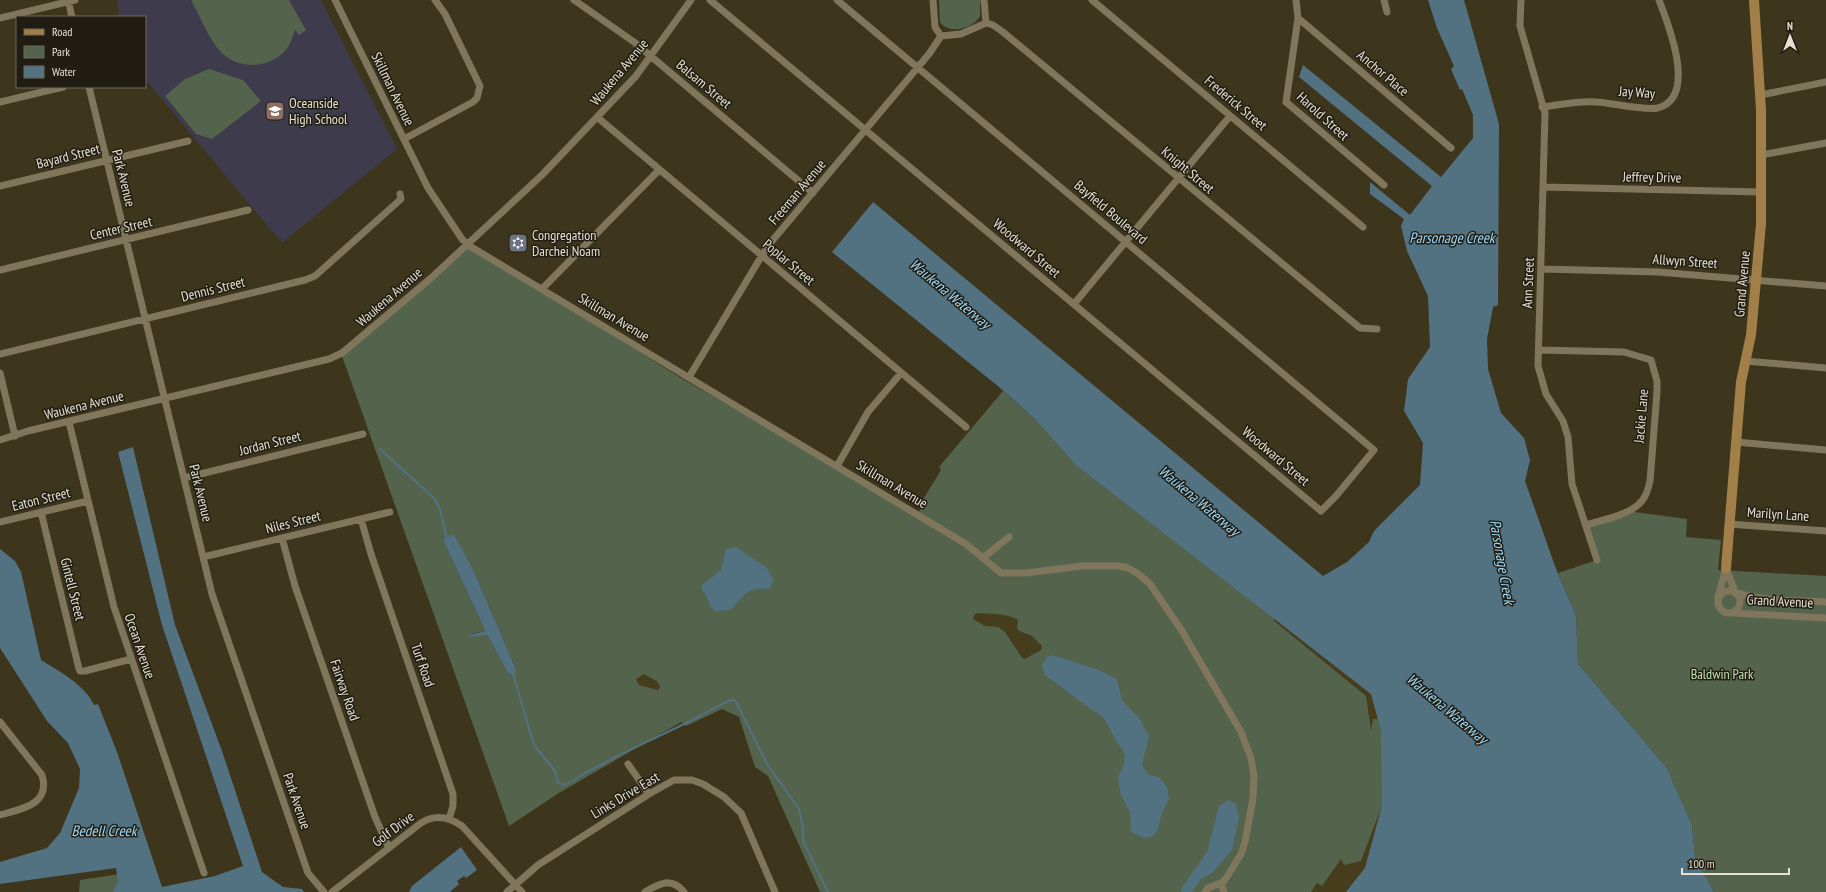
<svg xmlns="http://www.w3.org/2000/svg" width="1826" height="892" viewBox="0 0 1826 892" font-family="'PT Sans Narrow',sans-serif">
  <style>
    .education { fill: #3e3b4c }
    .green { fill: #53634c; fill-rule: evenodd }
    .sand { fill: #463d1d }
    .water { fill: #527282 }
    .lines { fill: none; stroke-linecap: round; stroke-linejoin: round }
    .stream { stroke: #527282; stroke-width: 2 }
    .street { stroke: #80765b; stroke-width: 7 }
    .secondary { stroke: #a27f49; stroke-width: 10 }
    .labels { text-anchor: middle; stroke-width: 3; stroke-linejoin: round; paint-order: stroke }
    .street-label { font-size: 14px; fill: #e5e0d1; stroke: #211d12 }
    .poi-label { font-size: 14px; fill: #e5e0d1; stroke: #211d12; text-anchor: start }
    .park-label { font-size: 14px; fill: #c0e1b1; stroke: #211d12 }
    .water-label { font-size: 15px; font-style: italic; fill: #9dd8f7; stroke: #211d12 }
  </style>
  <rect width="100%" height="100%" fill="#3e351d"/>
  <path class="education" d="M 117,0 L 321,0 L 397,149 L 282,243 L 145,79 L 145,17 L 119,17 Z"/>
  <path class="green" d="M 191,0 L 289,0 L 306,30 L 299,35 L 295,30 C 293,35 291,43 288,47 C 272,70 236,71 218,49 C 207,35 200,16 191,0 Z
    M 939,0 L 980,0 L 980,16 C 973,29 949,35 940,22 Z
    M 209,69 L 243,80 L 261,101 L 212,139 L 196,134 L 165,96 L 185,79 Z
    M 469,246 L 681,378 L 917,514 L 922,507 L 919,506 L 941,470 L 939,467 L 1003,391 L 1036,420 L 1374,691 L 1399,755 L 1370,869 L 1353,892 L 820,892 L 768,776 L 755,767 L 739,717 L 722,709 L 686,726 L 681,722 L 559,793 L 509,826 L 342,356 ZM 454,536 L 473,569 L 516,669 L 516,674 L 509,675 L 487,635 L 470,634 L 485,631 L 484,628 L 443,540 Z
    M 1627,511 L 1687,519 L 1686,537 L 1721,540 L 1718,570 L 1826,576 L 1826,892 L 1714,892 L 1695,857 L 1692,825 L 1667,768 L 1578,664 L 1576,615 L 1558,573 L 1597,560 L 1586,525 Z
    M 120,874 L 121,892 L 79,892 L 80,880 Z"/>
  <path class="sand" d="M 977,613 C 991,614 1005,613 1018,620 L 1017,628 L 1019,631 L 1032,636 L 1042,646 L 1041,650 L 1025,659 L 1022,658 L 1005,632 L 998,627 L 985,626 L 973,619 L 974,615 Z
    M 1275,619 L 1371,694 L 1378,719 L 1373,719 L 1371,730 L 1366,696 L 1273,620 Z
    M 644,674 L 658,682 L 660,687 L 658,690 L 639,685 L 636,679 Z
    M 1382,806 L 1365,868 L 1346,892 L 1311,892 L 1317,883 L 1322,886 L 1341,859 L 1344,865 L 1361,861 Z"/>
  <path class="water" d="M 1428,0 L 1464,0 L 1499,124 L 1498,305 L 1493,307 L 1487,339 L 1488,369 L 1501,413 L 1524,438 L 1530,460 L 1525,481 L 1556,569 L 1576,615 L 1578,664 L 1667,768 L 1692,825 L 1695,857 L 1714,892 L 1346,892 L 1365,868 L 1382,806 L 1381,730 L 1371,694 L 1076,465 L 1036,420 L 999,387 L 832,252 L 873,202 L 1323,576 L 1347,562 L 1369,542 L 1374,531 L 1420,485 L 1423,443 L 1404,411 L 1408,379 L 1430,347 L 1428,296 L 1407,251 L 1401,226 L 1404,219 L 1370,194 L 1370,182 L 1410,215 L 1432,186 L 1299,77 L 1303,65 L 1441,177 L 1473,138 L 1473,115 L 1462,89 L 1460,90 L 1451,69 L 1454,66 L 1437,28 Z
    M 133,447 L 175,625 L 222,751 L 262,872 L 283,887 L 302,889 L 304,892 L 113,892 L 118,882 L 116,868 L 0,884 L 0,862 L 47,848 L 60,833 L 79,788 L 80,769 L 68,743 L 47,721 L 0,648 L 0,549 L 15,561 L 21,572 L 41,660 C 60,672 84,684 94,705 L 98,704 L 117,752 L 162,887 L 215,876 L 243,866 L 162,625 L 118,452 Z
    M 449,535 L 454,535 L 473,569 L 516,669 L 516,674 L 509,675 L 487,635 L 469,637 L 469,635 L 485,631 L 484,628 L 443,540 Z
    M 736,547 L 767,568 L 774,581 L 769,589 C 747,587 744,595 731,610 L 715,611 C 707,605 709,596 702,590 L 702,585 L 721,570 L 726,549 Z
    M 1052,655 L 1099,670 L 1117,679 L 1122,700 L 1139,718 L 1149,736 L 1142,765 L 1148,774 L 1160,778 L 1167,787 L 1169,798 L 1161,816 L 1158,830 L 1153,836 L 1144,838 L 1131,832 L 1130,812 L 1120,793 L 1118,776 C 1122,772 1125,761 1125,756 C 1124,750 1118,744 1115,739 C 1108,727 1107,716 1092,710 L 1045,675 L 1042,665 L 1047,657 Z
    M 1228,800 L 1236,804 L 1239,818 L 1232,850 L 1212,873 L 1201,879 L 1192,892 L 1181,892 L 1183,886 L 1207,852 L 1219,806 Z
    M 461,847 L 477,870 L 466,878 L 464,876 L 457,881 L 459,884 L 450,892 L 409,892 L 412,886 Z"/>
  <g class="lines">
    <path class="stream" d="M 380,449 L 435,499 L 440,509 L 447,539
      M 513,674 L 534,745 L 555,771 L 558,783 L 565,785 C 606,759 651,741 694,719 C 705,714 726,699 735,700 L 767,764 L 799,809 L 803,828 L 803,841 L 828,892"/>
    <path class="street" d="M 68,0 L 72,17
      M 335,0 L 428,188 L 462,239 L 468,245 L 966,544 L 1001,573 L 1026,573 L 1082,566 L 1119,566 L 1128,568 L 1137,573 L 1150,584 L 1182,631 L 1241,732 L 1251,758 L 1254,776 L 1253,798 L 1245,842 L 1241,854 L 1225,880 L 1221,883 L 1208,888 L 1205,892
      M 574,0 L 634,42 L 813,193
      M 710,0 L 1321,511 L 1336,496 L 1374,450 L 837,0
      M 933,0 L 935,27 L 941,36 L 961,34 L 986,23
      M 984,0 L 986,23
      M 1092,0 L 1363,227
      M 1296,0 L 1298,18 L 1286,102 L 1384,185
      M 1384,0 L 1387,12
      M 1521,0 L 1520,26 L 1545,113 L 1538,366 L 1546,394 L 1563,421 L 1568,437 L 1572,484 L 1597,560
      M 0,18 L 75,0
      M 1298,18 L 1451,148
      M 986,23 L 993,25 L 1003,32 L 1360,328 L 1377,329
      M 89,87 L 212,594 L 308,873 L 324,892
      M 1760,95 L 1826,82
      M 0,102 L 63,87
      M 1542,107 C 1560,105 1579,100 1597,102 C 1612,103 1646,111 1658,108 C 1698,97 1668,24 1659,0
      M 597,117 L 966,427
      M 404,139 L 473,102 L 477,98 L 480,86 L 445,14 L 435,0
      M 1761,155 L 1826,143
      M 0,186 L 188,141
      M 1543,187 L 1761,192
      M 1542,269 L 1658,272 L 1826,286
      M 0,270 L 248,210
      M 542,289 L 659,170
      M 1074,304 L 1230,116
      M 1539,350 L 1624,352 L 1651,360 L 1657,381 L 1657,392 L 1650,481 C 1648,489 1646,498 1639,504 C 1626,516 1602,520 1586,525
      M 0,354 L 305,280 L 315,276 L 401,199 L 400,194
      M 1745,361 L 1826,368
      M 0,373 L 15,436
      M 689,377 L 767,247 L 929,54 L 941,36
      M 69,422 L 114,607 L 204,873
      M 0,440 L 28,431 L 329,359 L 342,353 L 430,279 L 542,175 L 636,76 L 691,0
      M 1736,442 L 1826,450
      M 837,466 L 868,412 L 901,373
      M 184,478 L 363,434
      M 41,512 L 79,669 L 80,671 L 85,671 L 131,659
      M 361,519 L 371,554 L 453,794 L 453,806 L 449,819
      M 0,522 L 88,501
      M 1729,524 L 1826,531
      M 282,538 L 295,586 L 375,817 L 389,848
      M 203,557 L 390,512
      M 984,557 L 1009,537
      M 1726,568 L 1735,592 C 1763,602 1797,600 1826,602
      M1718 602a11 11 0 1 1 22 0a11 11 0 1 1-22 0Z
      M 1718,597 L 1726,568
      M 1732,613 L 1826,618
      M 0,722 L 42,775 C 51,805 21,809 0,815
      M 628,764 L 649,794
      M 1221,883 L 1224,892
      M 332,892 L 421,823 C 435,814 449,817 462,826 L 522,892
      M 507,892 L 538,865 L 649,794 L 674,780 L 692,780 L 703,784 L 724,797 L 741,813 L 775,892
      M 645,892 C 660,883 672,877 684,892"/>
    <path class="secondary" d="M 1726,568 L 1741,382 L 1751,335 L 1761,224 L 1761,110 L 1754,0"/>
  </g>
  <defs>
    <symbol id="school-square" viewBox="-11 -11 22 22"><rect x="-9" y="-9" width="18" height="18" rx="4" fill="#8d6e63" stroke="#211d12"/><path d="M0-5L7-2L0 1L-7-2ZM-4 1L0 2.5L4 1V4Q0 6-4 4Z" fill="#fff"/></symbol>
    <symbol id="synagogue-square" viewBox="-11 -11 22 22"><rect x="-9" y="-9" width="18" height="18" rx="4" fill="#6b7280" stroke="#211d12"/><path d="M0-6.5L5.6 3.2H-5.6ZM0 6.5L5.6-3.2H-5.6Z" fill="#fff"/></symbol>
  </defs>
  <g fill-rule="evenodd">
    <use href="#school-square" x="264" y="100" width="22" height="22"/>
    <use href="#synagogue-square" x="507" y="232" width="22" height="22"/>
  </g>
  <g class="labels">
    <g class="street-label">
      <text transform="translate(619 72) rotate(-50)" y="5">Waukena Avenue</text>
      <text transform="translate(1383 73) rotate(40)" y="5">Anchor Place</text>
      <text transform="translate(704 84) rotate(40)" y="5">Balsam Street</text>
      <text transform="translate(393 89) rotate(64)" y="5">Skillman Avenue</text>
      <text transform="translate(1637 92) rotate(4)" y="5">Jay Way</text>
      <text transform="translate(1236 103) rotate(40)" y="5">Frederick Street</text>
      <text transform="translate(1323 116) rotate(42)" y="5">Harold Street</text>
      <text transform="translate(68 156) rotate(-14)" y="5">Bayard Street</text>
      <text transform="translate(1188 170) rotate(40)" y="5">Knight Street</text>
      <text transform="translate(1652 177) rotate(1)" y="5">Jeffrey Drive</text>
      <text transform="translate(124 178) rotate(76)" y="5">Park Avenue</text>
      <text transform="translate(797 192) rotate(-50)" y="5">Freeman Avenue</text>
      <text transform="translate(1111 212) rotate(40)" y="5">Bayfield Boulevard</text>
      <text transform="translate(121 228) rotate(-13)" y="5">Center Street</text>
      <text transform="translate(1027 248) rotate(40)" y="5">Woodward Street</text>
      <text transform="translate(1685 261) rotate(4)" y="5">Allwyn Street</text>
      <text transform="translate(789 262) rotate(40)" y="5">Poplar Street</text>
      <text transform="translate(1528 283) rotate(-88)" y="5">Ann Street</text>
      <text transform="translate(1742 284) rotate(-85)" y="5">Grand Avenue</text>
      <text transform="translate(213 289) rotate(-14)" y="5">Dennis Street</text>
      <text transform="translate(389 297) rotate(-41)" y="5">Waukena Avenue</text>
      <text transform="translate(614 317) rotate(31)" y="5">Skillman Avenue</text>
      <text transform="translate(84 405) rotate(-14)" y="5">Waukena Avenue</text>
      <text transform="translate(1641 416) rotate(-85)" y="5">Jackie Lane</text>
      <text transform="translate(270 443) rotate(-14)" y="5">Jordan Street</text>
      <text transform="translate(1276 456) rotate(40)" y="5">Woodward Street</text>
      <text transform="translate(892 484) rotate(31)" y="5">Skillman Avenue</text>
      <text transform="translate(201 493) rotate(76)" y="5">Park Avenue</text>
      <text transform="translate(41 499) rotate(-14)" y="5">Eaton Street</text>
      <text transform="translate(1778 514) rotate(4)" y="5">Marilyn Lane</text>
      <text transform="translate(293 522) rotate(-14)" y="5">Niles Street</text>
      <text transform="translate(73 589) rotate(76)" y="5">Gintell Street</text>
      <text transform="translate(1780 601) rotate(3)" y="5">Grand Avenue</text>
      <text transform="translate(140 646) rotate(71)" y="5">Ocean Avenue</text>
      <text transform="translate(423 665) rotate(71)" y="5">Turf Road</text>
      <text transform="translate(345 690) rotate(71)" y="5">Fairway Road</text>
      <text transform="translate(625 795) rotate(-31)" y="5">Links Drive East</text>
      <text transform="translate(297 801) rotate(71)" y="5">Park Avenue</text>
      <text transform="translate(393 829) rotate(-37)" y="5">Golf Drive</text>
    </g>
    <g class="poi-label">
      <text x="289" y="108">Oceanside<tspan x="289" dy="16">High School</tspan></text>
      <text x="532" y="240">Congregation<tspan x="532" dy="16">Darchei Noam</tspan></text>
    </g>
    <g class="park-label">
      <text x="1722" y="679">Baldwin Park</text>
    </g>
    <g class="water-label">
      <text x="1452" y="243">Parsonage Creek</text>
      <text transform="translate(950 294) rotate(40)" y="5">Waukena Waterway</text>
      <text transform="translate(1199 501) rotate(40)" y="5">Waukena Waterway</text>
      <text transform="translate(1502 562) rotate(80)" y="5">Parsonage Creek</text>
      <text transform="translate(1447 709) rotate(40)" y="5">Waukena Waterway</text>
      <text x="104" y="836">Bedell Creek</text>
    </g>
  </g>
  <rect x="16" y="16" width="130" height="72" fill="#211d12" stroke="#6f6b5e"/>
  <rect x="24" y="29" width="20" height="6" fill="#a27f49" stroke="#6f6b5e"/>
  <text x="52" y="36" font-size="12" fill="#e5e0d1">Road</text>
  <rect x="24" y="46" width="20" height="12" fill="#53634c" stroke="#6f6b5e"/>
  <text x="52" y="56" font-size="12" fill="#e5e0d1">Park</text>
  <rect x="24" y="66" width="20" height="12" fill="#527282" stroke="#6f6b5e"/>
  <text x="52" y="76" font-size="12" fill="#e5e0d1">Water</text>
  <g transform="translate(1790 36)" stroke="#211d12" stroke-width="3" paint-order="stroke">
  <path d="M0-3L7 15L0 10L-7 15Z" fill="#e5e0d1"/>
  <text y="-6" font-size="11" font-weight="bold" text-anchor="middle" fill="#e5e0d1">N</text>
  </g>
  <path d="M1682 868v6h107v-6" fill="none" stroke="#e5e0d1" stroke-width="2"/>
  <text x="1688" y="868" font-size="12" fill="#e5e0d1" stroke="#211d12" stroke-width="3" paint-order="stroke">100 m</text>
</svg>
